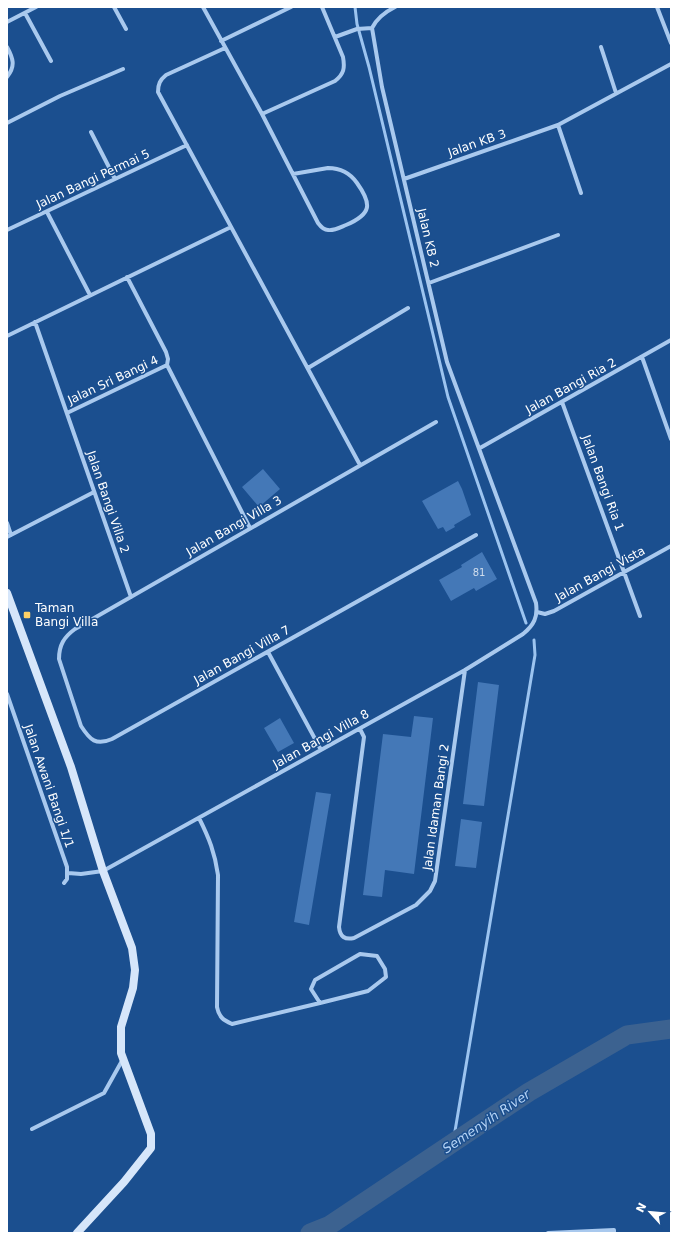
<svg xmlns="http://www.w3.org/2000/svg" width="678" height="1240" viewBox="0 0 678 1240" font-family="'DejaVu Sans',sans-serif">
  <style>
    .lines { fill: none; stroke-linecap: round; stroke-linejoin: round }
    .stream { stroke: #9cc4f0; stroke-width: 3 }
    .river { stroke: #3c6290; stroke-width: 19 }
    .building { fill: #4478b7 }
    .street { stroke: #a9c9ee; stroke-width: 4 }
    .secondary { stroke: #d6e6fa; stroke-width: 8 }
    .poi-dot { fill: #ffd166; stroke: #1b4f8f; stroke-width: 1.5 }
    .labels { text-anchor: middle; stroke-width: 3; stroke-linejoin: round; paint-order: stroke }
    .number-label { font-size: 10px; fill: #d0dded }
    .street-label { font-size: 12px; fill: #fff; stroke: #1b4f8f }
    .poi-label { font-size: 12px; fill: #fff; stroke: #1b4f8f; text-anchor: start }
    .water-label { font-size: 13px; font-style: italic; fill: #b5d3f5; stroke: #1b4f8f }
  </style>
  <rect width="100%" height="100%" fill="#1b4f8f"/>
  <g class="lines">
    <path class="stream" d="M 355,7 L 357,24 L 369,67 L 448,397 L 526,623
      M 453,1143 L 535,655 L 534,640"/>
    <path class="river" d="M 310,1233 L 330,1225 L 529,1092 L 627,1035 L 671,1029"/>
  </g>
  <path class="building" d="M 263,469 L 280,489 L 259,507 L 242,487 Z
    M 458,481 L 462,489 L 471,515 L 454,525 L 455,527 L 446,532 L 443,527 L 438,529 L 422,501 Z
    M 482,552 L 497,579 L 476,591 L 474,588 L 451,601 L 439,580 L 462,567 L 461,565 Z
    M 478,682 L 499,685 L 484,806 L 463,804 Z
    M 414,716 L 433,718 L 414,874 L 385,870 L 382,897 L 363,895 L 383,734 L 411,737 Z
    M 280,718 L 294,743 L 278,752 L 264,728 Z
    M 316,792 L 331,794 L 309,925 L 294,922 Z
    M 461,819 L 482,822 L 476,868 L 455,866 Z"/>
  <g class="lines">
    <path class="street" d="M 114,7 L 126,29
      M 203,7 L 262,114 L 318,223 C 321,227 324,230 328,230 C 334,231 341,227 346,225 C 372,214 372,204 357,183 C 350,173 340,168 328,168 L 293,174
      M 657,7 L 671,43
      M 25,13 L 51,61
      M 7,22 L 36,7
      M 335,37 L 357,29 L 372,28 C 377,18 385,12 395,7
      M 221,41 L 291,7
      M 7,47 C 13,58 16,66 7,77
      M 601,47 L 616,93
      M 225,48 L 166,75 C 160,80 158,84 158,92 L 360,465
      M 262,114 L 335,81 C 344,74 345,68 343,57 L 322,7
      M 7,123 L 60,96 L 123,69
      M 558,125 L 671,64
      M 91,132 L 115,179
      M 404,179 L 558,125 L 581,193
      M 47,212 L 90,295
      M 7,230 L 187,145
      M 127,277 L 166,352 L 168,359 L 167,365 L 250,528
      M 429,283 L 558,235
      M 35,322 L 131,597
      M 7,336 L 231,227
      M 642,357 L 671,439
      M 308,368 L 408,308
      M 562,402 L 640,616
      M 67,413 L 167,365
      M 436,422 L 75,629 C 64,637 59,645 59,659 L 81,726 C 90,740 96,746 112,739 L 476,535
      M 480,448 L 671,340
      M 7,523 L 11,535
      M 7,537 L 94,492
      M 537,612 L 545,614 L 554,611 L 671,546
      M 268,652 L 321,750
      M 7,694 L 67,867 L 67,879 L 64,883
      M 360,729 L 364,737 L 339,927 C 340,937 345,940 354,938 L 416,905 L 430,891 L 435,881 L 465,670
      M 199,818 C 209,838 215,853 218,875 L 217,1007 C 219,1017 223,1020 232,1024 L 320,1003
      M 68,873 L 81,874 L 103,871 L 465,670 L 523,634 C 534,625 538,617 536,603 L 447,362 L 382,87 L 372,28
      M 360,954 L 377,956 L 385,969 L 386,977 L 368,991 L 320,1003 L 311,989 L 315,980 Z
      M 32,1129 L 104,1093 L 123,1059
      M 548,1233 L 614,1230 L 614,1233"/>
    <path class="secondary" d="M 7,593 L 71,767 L 103,871 L 132,948 L 135,970 L 133,988 L 121,1027 L 121,1053 L 151,1134 L 151,1148 L 124,1182 L 77,1233"/>
  </g>
  <rect class="poi-dot" x="23" y="611" width="8" height="8" rx="2"/>
  <g class="labels">
    <g class="number-label">
      <text x="479" y="576">81</text>
    </g>
    <g class="street-label">
      <text transform="translate(477 143) rotate(-19)" y="4">Jalan KB 3</text>
      <text transform="translate(93 179) rotate(-25)" y="4">Jalan Bangi Permai 5</text>
      <text transform="translate(428 238) rotate(77)" y="4">Jalan KB 2</text>
      <text transform="translate(113 380) rotate(-25)" y="4">Jalan Sri Bangi 4</text>
      <text transform="translate(571 386) rotate(-29)" y="4">Jalan Bangi Ria 2</text>
      <text transform="translate(603 483) rotate(70)" y="4">Jalan Bangi Ria 1</text>
      <text transform="translate(108 502) rotate(71)" y="4">Jalan Bangi Villa 2</text>
      <text transform="translate(234 526) rotate(-30)" y="4">Jalan Bangi Villa 3</text>
      <text transform="translate(600 574) rotate(-29)" y="4">Jalan Bangi Vista</text>
      <text transform="translate(242 655) rotate(-29)" y="4">Jalan Bangi Villa 7</text>
      <text transform="translate(321 739) rotate(-29)" y="4">Jalan Bangi Villa 8</text>
      <text transform="translate(49 786) rotate(71)" y="4">Jalan Awani Bangi 1/1</text>
      <text transform="translate(436 807) rotate(-82)" y="4">Jalan Idaman Bangi 2</text>
    </g>
    <g class="poi-label">
      <text x="35" y="612">Taman<tspan x="35" dy="14">Bangi Villa</tspan></text>
    </g>
    <g class="water-label">
      <text transform="translate(486 1121) rotate(-34)" y="5">Semenyih River</text>
    </g>
  </g>
  <rect width="678" height="1240" fill="none" stroke="#ffffff" stroke-width="16"/>
  <g transform="translate(650 1212) rotate(297)" stroke="#1b4f8f" stroke-width="3" paint-order="stroke">
  <path d="M0-3L7 15L0 10L-7 15Z" fill="#ffffff"/>
  <text y="-6" font-size="11" font-weight="bold" text-anchor="middle" fill="#ffffff">N</text>
  </g>
</svg>
